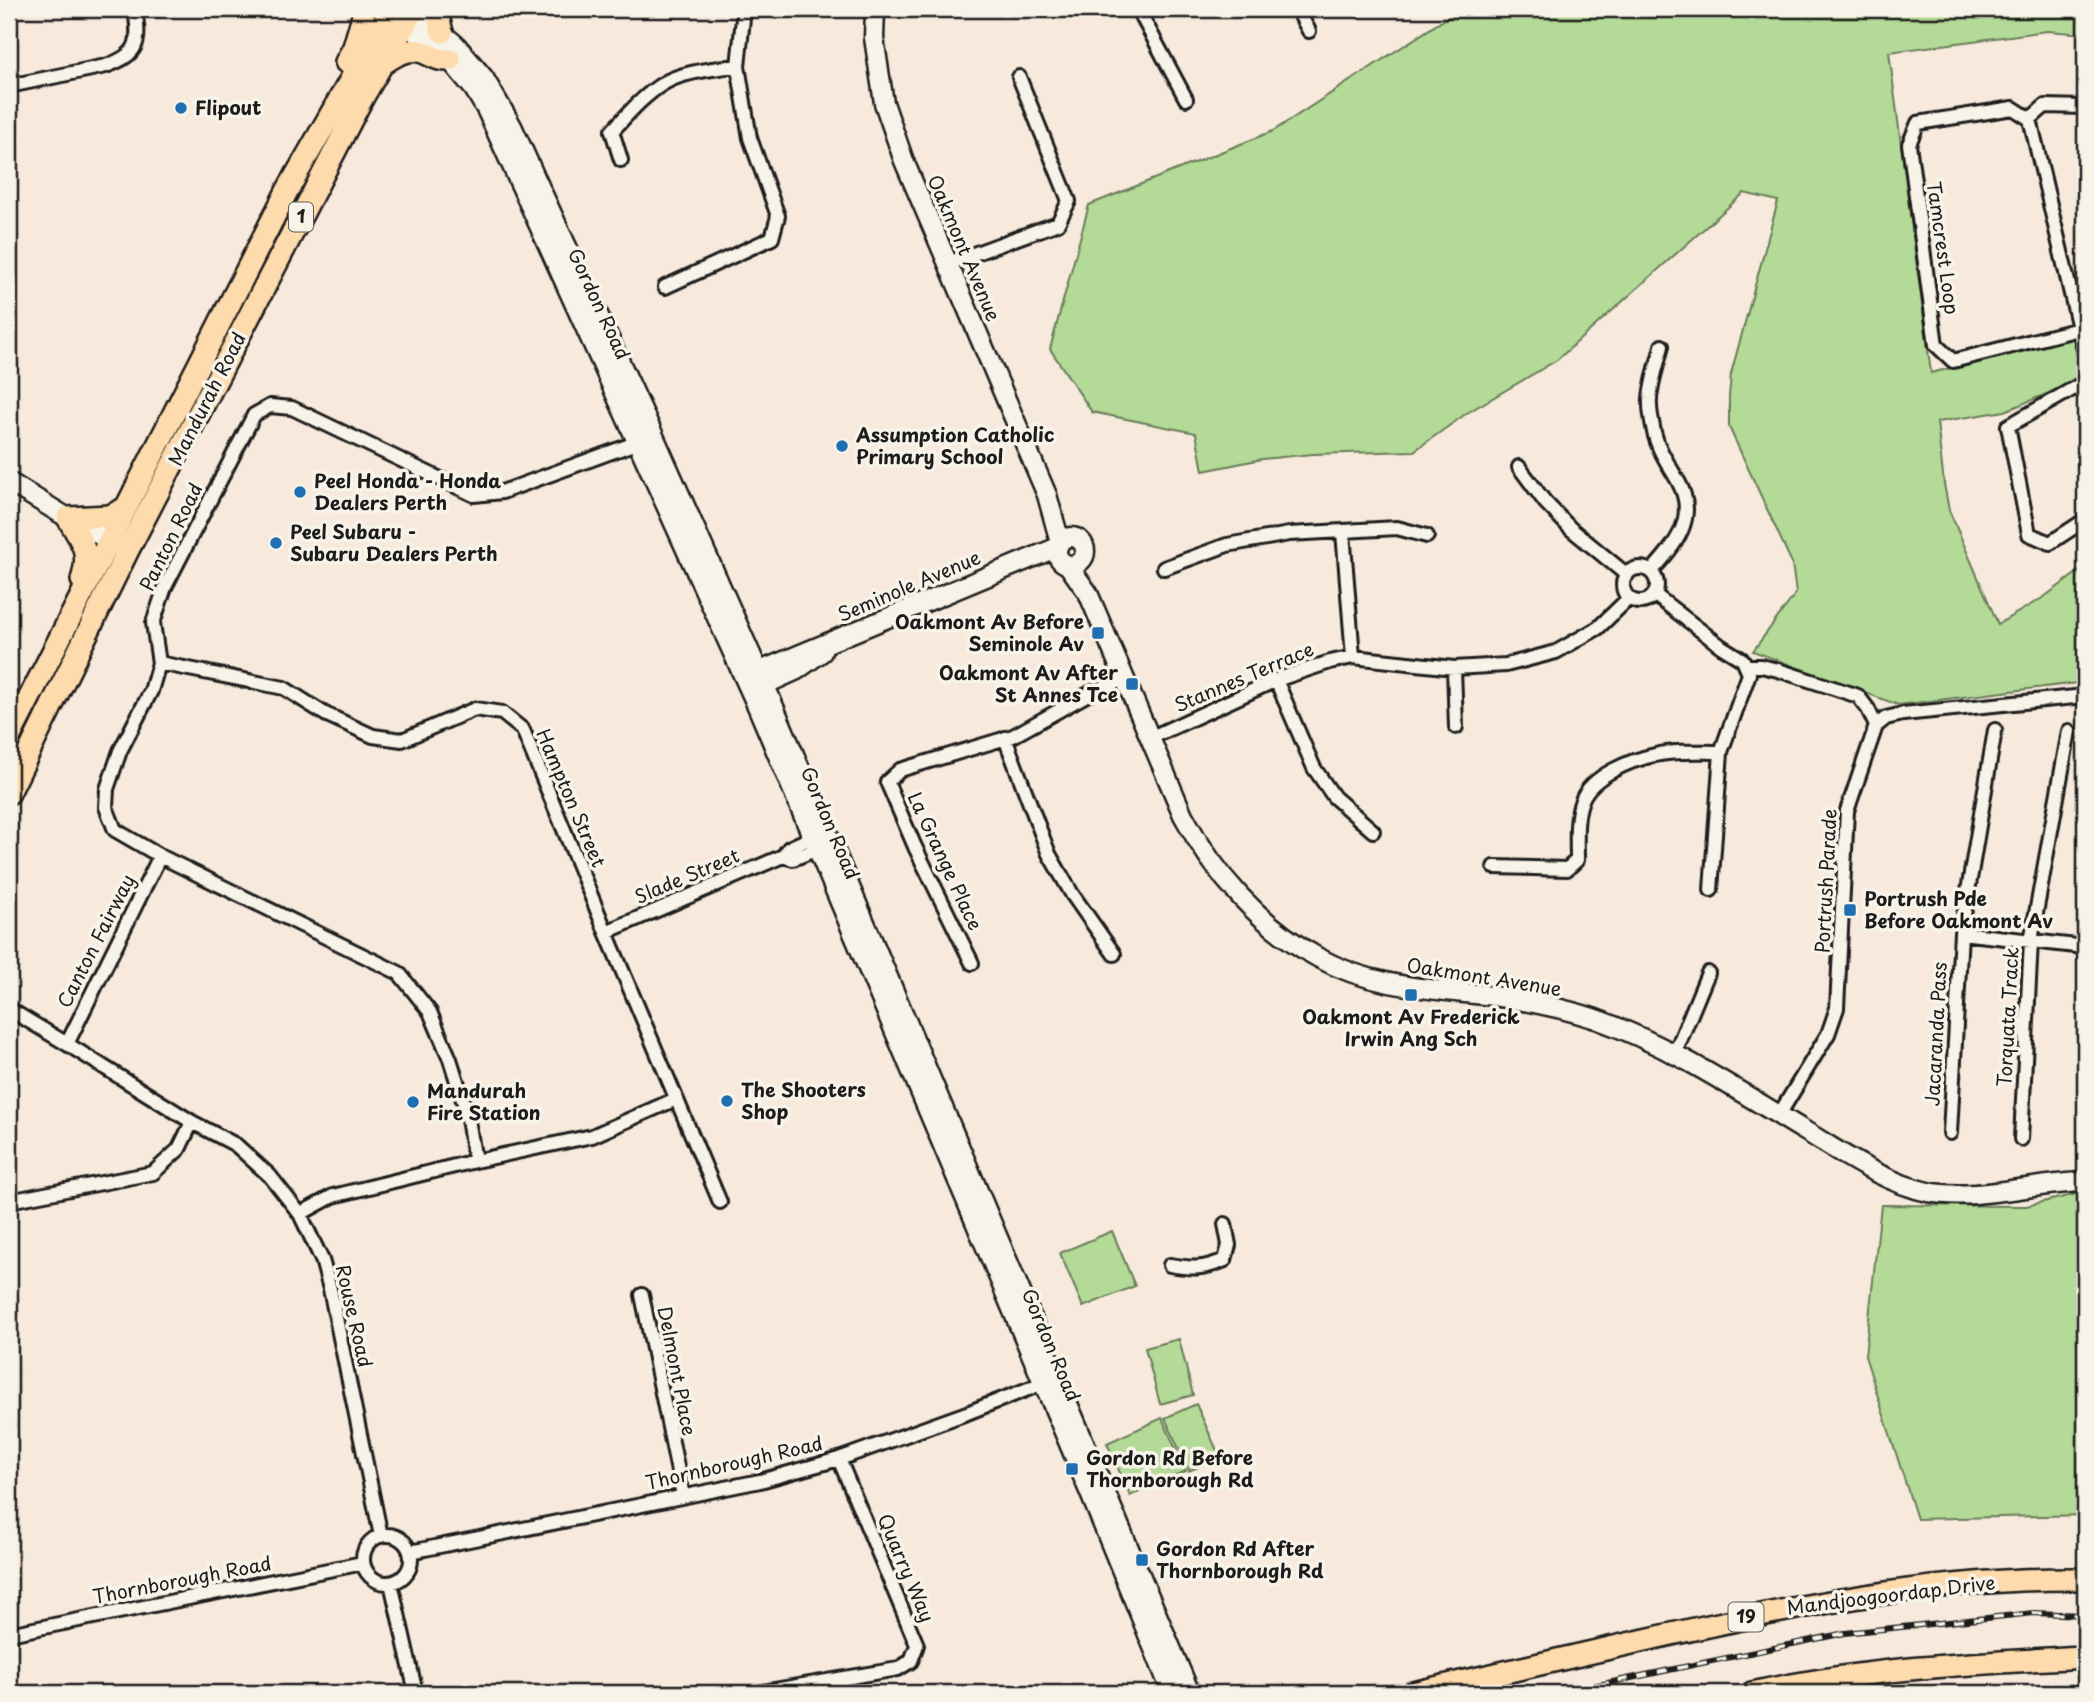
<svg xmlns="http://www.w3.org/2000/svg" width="2094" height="1702" viewBox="0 0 2094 1702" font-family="'Playpen Sans',sans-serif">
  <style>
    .green { fill: #b3da96; stroke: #687b59; stroke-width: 2 }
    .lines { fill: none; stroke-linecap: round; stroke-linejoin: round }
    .street-casing { stroke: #1c1c1c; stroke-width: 18 }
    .secondary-casing { stroke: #1c1c1c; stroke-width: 23 }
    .highway-casing { stroke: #1c1c1c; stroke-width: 26 }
    .street { stroke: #f7f3e8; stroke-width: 12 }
    .secondary { stroke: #f7f3e8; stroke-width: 18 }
    .highway { stroke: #fedbac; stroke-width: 21 }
    .rail-casing { stroke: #1c1c1c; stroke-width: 6 }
    .rail { stroke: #f7f3e8; stroke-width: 3.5; stroke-dasharray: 10; stroke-linecap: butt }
    .poi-dot { fill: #1f6fb2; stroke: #f7f3e8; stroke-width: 2.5 }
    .labels { text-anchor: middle; stroke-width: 7; stroke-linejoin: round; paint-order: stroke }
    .shield { fill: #f7f3e8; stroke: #5e5c59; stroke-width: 2 }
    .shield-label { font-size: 18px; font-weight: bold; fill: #1c1c1c }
    .poi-label { font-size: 19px; font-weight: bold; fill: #1c1c1c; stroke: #f7f3e8; text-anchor: start }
    .street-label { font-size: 19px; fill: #1c1c1c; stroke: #f7f3e8 }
  </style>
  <rect width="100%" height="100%" fill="#f7e9dc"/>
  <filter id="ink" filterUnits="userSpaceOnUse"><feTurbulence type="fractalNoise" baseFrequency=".0143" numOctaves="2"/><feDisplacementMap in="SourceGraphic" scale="14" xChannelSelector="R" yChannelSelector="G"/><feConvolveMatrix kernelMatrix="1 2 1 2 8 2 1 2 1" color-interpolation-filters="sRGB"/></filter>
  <g filter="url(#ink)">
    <path class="green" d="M 1468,9 L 2085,9 L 2085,34 L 2047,31 L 1889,52 L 1931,373 L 2074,337 L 2078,357 L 2085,370 L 2085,378 L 2005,411 L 1937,422 L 1944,484 L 1949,510 L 1998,624 L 2044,597 L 2085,567 L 2085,682 L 1898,705 L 1753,651 L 1796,593 L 1792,563 L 1729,427 L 1729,397 L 1731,374 L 1778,201 L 1744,193 L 1557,360 L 1467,413 L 1414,451 L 1313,454 L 1262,459 L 1203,471 L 1196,433 L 1092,412 L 1050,349 L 1089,205 L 1273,131 L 1445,19 Z
      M 2081,1193 L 2085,1193 L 2085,1515 L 1917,1519 L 1865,1356 L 1881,1205 L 2026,1206 Z
      M 1112,1231 L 1135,1286 L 1083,1307 L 1060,1253 Z
      M 1179,1339 L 1193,1395 L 1160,1404 L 1145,1348 Z
      M 1196,1404 L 1220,1457 L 1189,1471 L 1165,1418 Z
      M 1162,1418 L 1186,1471 L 1130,1496 L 1107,1443 Z"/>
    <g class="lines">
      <defs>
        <path id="street" d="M 1138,9 L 1186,99
          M 1297,9 L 1309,31
          M 9,86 L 106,66 C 140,54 140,42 135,9
          M 2085,107 L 2045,106 L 2030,119 L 2085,354
          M 2030,119 L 2013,108 L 1918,123 L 1909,144 L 1936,345 L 1953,361 L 2079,329
          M 621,160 L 612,131 C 627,115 644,95 664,83 C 682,72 716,68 738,66
          M 949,263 L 1058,223 L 1069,201 L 1019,77
          M 665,287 L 772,238 L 778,216 L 750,138 L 738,66 L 744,9
          M 2085,382 L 2008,426 L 2029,534 L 2050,543 L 2085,520
          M 1519,467 L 1545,502 L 1571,529 L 1627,575
          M 1343,532 L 1353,657
          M1623 585a17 17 0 1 1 34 0a17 17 0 1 1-34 0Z
          M 1164,568 L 1227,545 L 1289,534 L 1397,528 L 1427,536
          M 1651,572 C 1675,545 1699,518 1678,481 C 1669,465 1658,450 1654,432 C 1652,422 1649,409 1650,399 C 1651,382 1658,363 1662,346
          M 1655,595 L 1722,647 L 1743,660 L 1749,674 L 1721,752 L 1711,890
          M 159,663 L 284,688 L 325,714 L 373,736 L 402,740 L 475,709 L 502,713 L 523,730 L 606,932 L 720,1202
          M 1746,666 L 1761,666 L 1778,670 L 1858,696 L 1868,709 L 1876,726
          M 1454,668 L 1456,727
          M 1276,680 L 1314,768 L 1334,797 L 1373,831
          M 1005,738 L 1049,854 L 1072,894 L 1114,954
          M 1150,738 L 1276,680 L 1330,662 L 1353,657 L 1454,668 L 1506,665 L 1556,652 L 1598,628 L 1629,598
          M 783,856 L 793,859 L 825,846
          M 1494,867 L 1567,869 L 1577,860 C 1577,841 1575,818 1582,800 C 1591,776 1631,760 1655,755 C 1676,750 1699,752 1721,752
          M 606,932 L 783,856 L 789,848 L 817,835
          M 1961,933 L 2085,947
          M 972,963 L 915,847 L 887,782 L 900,770 L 1013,736 L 1090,693 L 1124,679
          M 9,1009 L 67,1044 L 192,1122 L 236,1145 L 270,1176 L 300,1214 L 322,1260 L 330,1289 L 381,1536
          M 67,1044 L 160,856
          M 1675,1053 L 1708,973
          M 1779,1115 L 1828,1034 L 1837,1008 L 1847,811 L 1876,726 L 1886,718 L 1903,714 L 2085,696
          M 1950,1133 L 1961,933 L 1995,730
          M 2021,1139 L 2031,941 L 2069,731
          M 475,1161 L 467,1113 L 450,1059 L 430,1012 L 399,973 L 160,856 L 115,830 L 106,807 L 107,789 L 120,751 L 151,691 L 159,663 L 153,623 L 165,587 L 254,415 L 270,406 L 292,408 L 474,495 L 502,492 L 644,440
          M 9,1201 L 153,1173 L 179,1149 L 192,1122
          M 300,1214 L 333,1196 L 475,1161 L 592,1136 L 676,1099
          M 1170,1265 C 1193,1269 1204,1269 1225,1260 L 1229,1245 L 1225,1224
          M 642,1295 L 683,1496
          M363 1559a24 24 0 1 1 48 0a24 24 0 1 1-48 0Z
          M 410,1552 L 760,1481 L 839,1459 L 967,1413 L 1051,1380
          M 391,1583 L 416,1693
          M 9,1634 L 363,1563
          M 756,1693 L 898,1669 L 911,1661 L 917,1645 L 839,1459"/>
        <path id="secondary" d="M 413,9 L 456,45 L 484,78 L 512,126 L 535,177 L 654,436 L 769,695 L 1190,1693
          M 875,9 L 874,38 L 884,103 L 904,161 L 1047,495 L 1060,542
          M 395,16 L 450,60 L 474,89 L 487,111 L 757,706 L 1089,1491 L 1172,1693
          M 9,482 L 63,515 L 119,546
          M1057 551a14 14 0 1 1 28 0a14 14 0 1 1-28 0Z
          M 1068,565 L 1088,593 L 1183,815 C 1214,874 1260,926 1319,958 C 1373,988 1434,989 1493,996 C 1528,1001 1563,1008 1596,1019 C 1671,1046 1737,1090 1805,1131 C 1842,1153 1885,1183 1928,1192 C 1976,1201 2035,1183 2085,1182
          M 748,676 L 1058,547
          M 755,689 L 797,670 L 822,652"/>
        <path id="highway" d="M 436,9 L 442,32
          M 346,62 L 354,47 L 365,9
          M 381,65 C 394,56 407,47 423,52 C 435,57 436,60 450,60
          M 82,580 C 91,550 82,543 68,518 L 110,516 L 126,508
          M 9,738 L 287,191 L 391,9
          M 9,793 L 128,550 L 363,97 L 414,9
          M 1413,1693 C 1490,1675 1568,1658 1645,1640 C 1790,1607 1936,1577 2085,1579
          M 1752,1693 C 1862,1669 1974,1663 2085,1657"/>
      </defs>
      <use href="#street" class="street-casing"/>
      <use href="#secondary" class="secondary-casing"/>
      <use href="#highway" class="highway-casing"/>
      <use href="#street" class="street"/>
      <use href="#secondary" class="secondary"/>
      <use href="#highway" class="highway"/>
      <defs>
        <path id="rail" d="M 1560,1693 L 1845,1633 L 2034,1613 L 2085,1615"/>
      </defs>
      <use href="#rail" class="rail-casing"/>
      <use href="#rail" class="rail"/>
    </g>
  </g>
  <g class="poi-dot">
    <circle cx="181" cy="108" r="7"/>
    <circle cx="842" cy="446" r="7"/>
    <circle cx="300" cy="492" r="7"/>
    <circle cx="276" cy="543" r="7"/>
    <rect x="1091" y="626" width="14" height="14" rx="3.5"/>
    <rect x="1125" y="677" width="14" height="14" rx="3.5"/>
    <rect x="1843" y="903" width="14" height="14" rx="3.5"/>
    <rect x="1404" y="988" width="14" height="14" rx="3.5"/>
    <circle cx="727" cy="1101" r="7"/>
    <circle cx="413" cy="1102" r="7"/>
    <rect x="1065" y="1462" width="14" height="14" rx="3.5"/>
    <rect x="1135" y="1553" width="14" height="14" rx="3.5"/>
  </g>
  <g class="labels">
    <g class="shield">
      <rect x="289" y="202.5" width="24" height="29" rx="5"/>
      <rect x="1728.5" y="1602.5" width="35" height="29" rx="5"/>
    </g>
    <g class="shield-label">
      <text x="301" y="223">1</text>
      <text x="1746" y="1623">19</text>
    </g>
    <g class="poi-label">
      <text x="195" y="115">Flipout</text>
      <text x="856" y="442">Assumption Catholic<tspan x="856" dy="22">Primary School</tspan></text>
      <text x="314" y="488">Peel Honda - Honda<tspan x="314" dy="22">Dealers Perth</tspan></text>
      <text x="290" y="539">Peel Subaru -<tspan x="290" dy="22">Subaru Dealers Perth</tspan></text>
      <text x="1084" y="629" text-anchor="end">Oakmont Av Before<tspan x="1084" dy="22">Seminole Av</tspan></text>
      <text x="1118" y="680" text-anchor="end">Oakmont Av After<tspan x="1118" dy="22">St Annes Tce</tspan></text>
      <text x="1864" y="906">Portrush Pde<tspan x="1864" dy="22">Before Oakmont Av</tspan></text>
      <text x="1411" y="1024" text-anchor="middle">Oakmont Av Frederick<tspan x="1411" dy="22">Irwin Ang Sch</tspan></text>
      <text x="741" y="1097">The Shooters<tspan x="741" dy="22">Shop</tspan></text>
      <text x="427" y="1098">Mandurah<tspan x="427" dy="22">Fire Station</tspan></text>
      <text x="1086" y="1465">Gordon Rd Before<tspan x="1086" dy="22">Thornborough Rd</tspan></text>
      <text x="1156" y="1556">Gordon Rd After<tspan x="1156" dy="22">Thornborough Rd</tspan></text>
    </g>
    <g class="street-label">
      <text transform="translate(964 248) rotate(67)" y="7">Oakmont Avenue</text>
      <text transform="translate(1943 248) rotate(82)" y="7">Tamcrest Loop</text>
      <text transform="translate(599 304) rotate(65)" y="7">Gordon Road</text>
      <text transform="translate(207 399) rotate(-63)" y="7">Mandurah Road</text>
      <text transform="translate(171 537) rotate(-64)" y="7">Panton Road</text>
      <text transform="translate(909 586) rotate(-23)" y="7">Seminole Avenue</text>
      <text transform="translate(1244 677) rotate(-23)" y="7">Stannes Terrace</text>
      <text transform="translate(571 798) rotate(67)" y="7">Hampton Street</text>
      <text transform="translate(830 823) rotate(67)" y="7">Gordon Road</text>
      <text transform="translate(945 861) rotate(65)" y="7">La Grange Place</text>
      <text transform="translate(687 876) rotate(-23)" y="7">Slade Street</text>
      <text transform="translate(1826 881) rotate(-87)" y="7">Portrush Parade</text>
      <text transform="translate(96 941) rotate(-63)" y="7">Canton Fairway</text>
      <text transform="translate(1484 977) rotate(9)" y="7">Oakmont Avenue</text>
      <text transform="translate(2008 1017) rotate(-87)" y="7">Torquata Track</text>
      <text transform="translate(1936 1034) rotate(-87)" y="7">Jacaranda Pass</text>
      <text transform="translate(354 1316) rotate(77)" y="7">Rouse Road</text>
      <text transform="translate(1051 1345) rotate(67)" y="7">Gordon Road</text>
      <text transform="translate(677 1371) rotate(79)" y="7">Delmont Place</text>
      <text transform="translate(734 1463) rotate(-13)" y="7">Thornborough Road</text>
      <text transform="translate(906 1568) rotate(67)" y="7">Quarry Way</text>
      <text transform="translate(182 1580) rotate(-11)" y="7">Thornborough Road</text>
      <text transform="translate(1891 1595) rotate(-7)" y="7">Mandjoogoordap Drive</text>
    </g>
  </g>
  <rect width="2094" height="1702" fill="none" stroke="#f7f3e8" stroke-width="35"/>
  <rect x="18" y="18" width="2059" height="1667" fill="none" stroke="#1c1c1c" stroke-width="2.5" filter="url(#ink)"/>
</svg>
